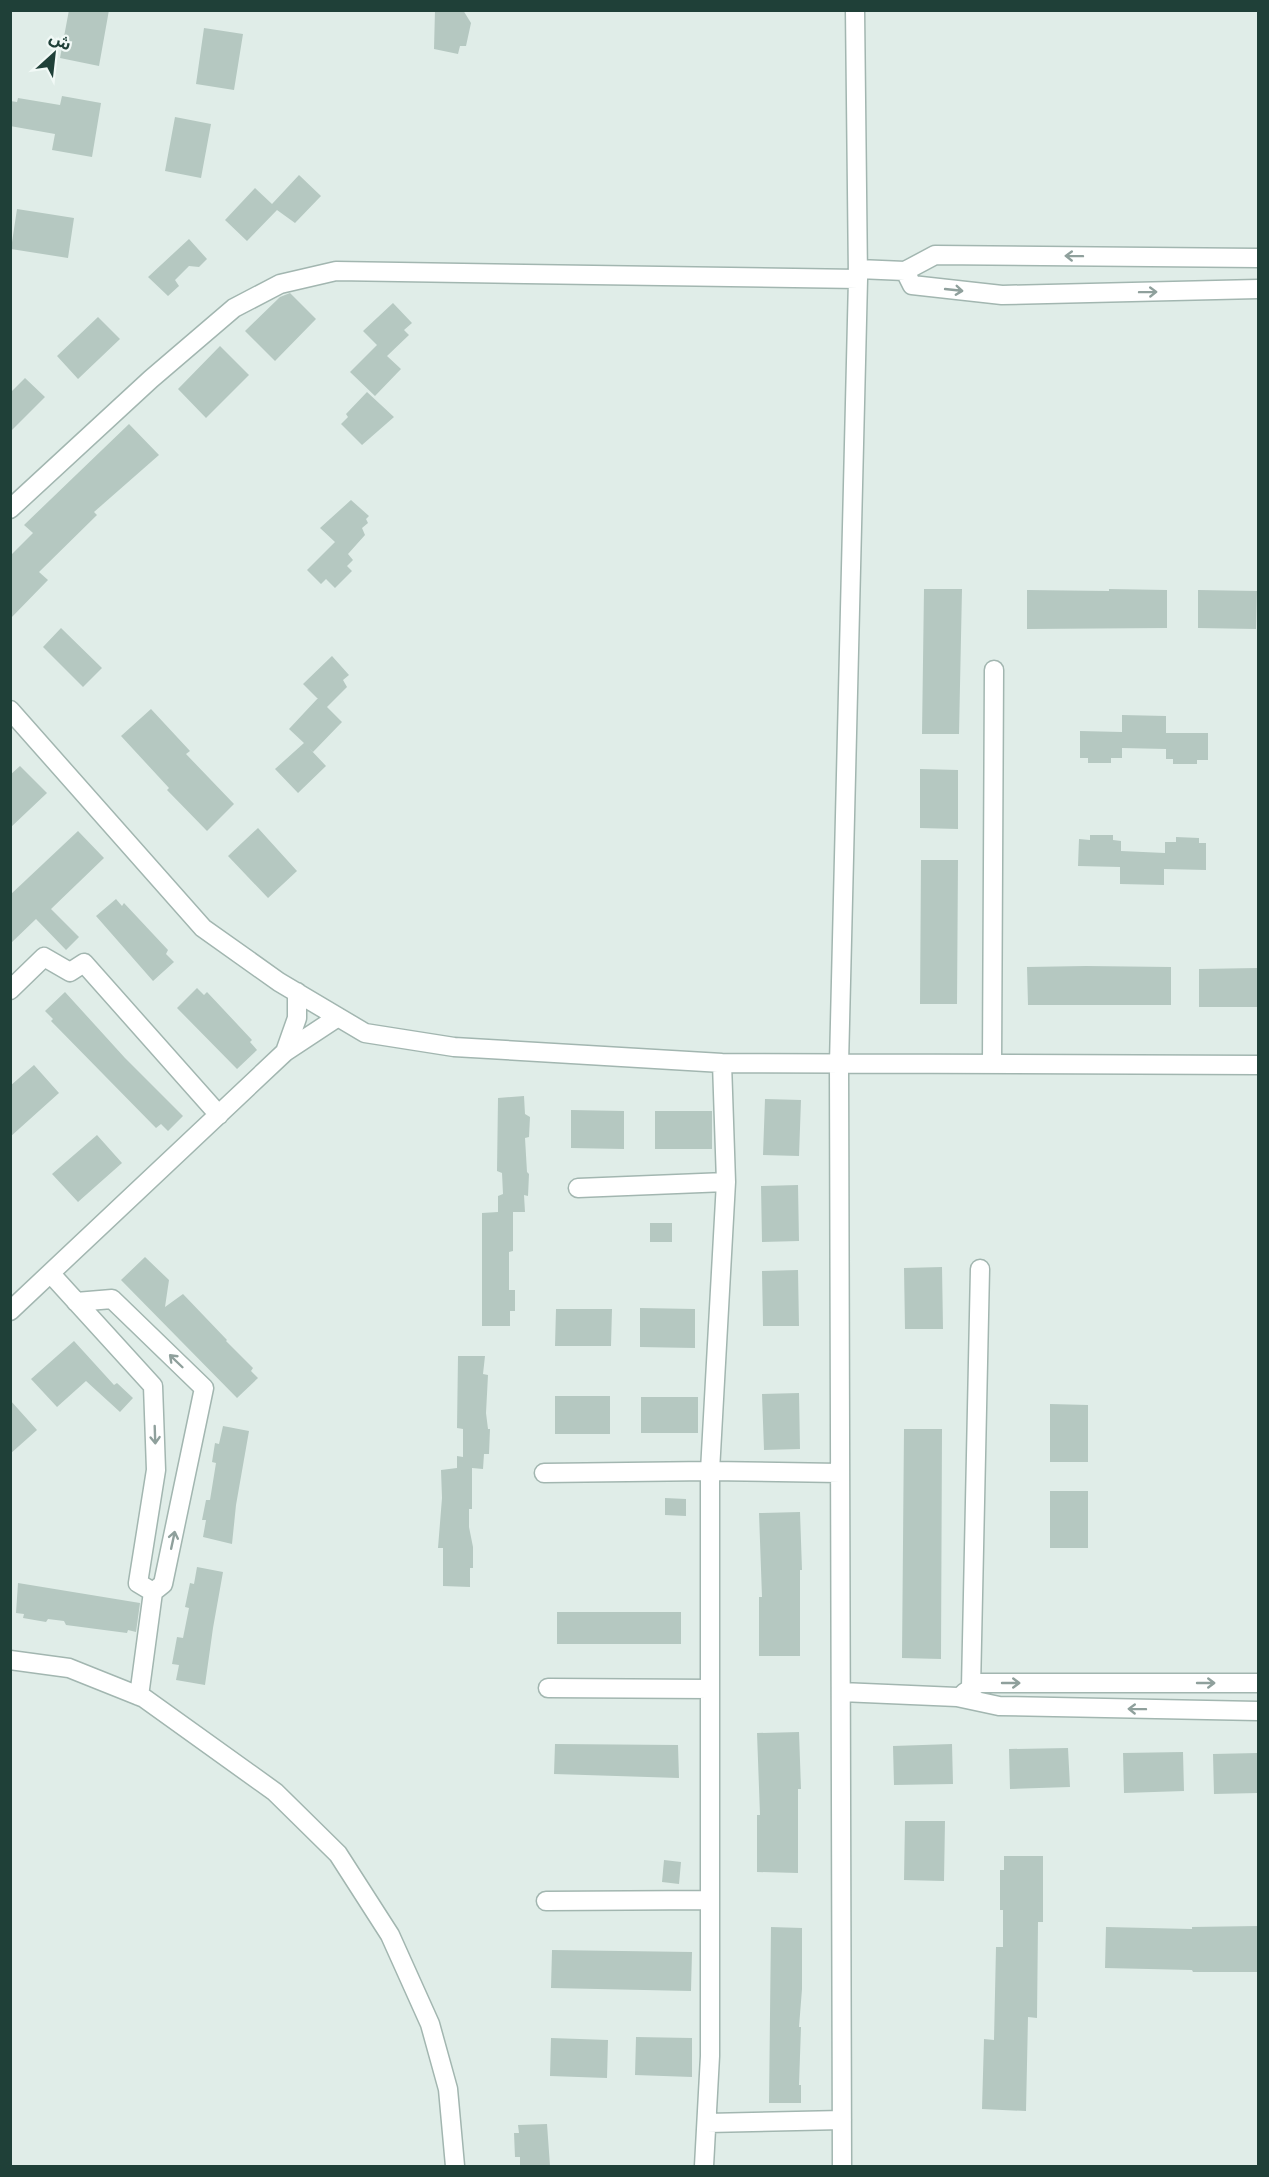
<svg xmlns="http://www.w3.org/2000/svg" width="1269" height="2177" viewBox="0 0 1269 2177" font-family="'Fira Sans Condensed','Noto Sans Arabic',sans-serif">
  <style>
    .building { fill: #b5c8c1 }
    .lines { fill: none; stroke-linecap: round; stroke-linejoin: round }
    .minor-casing { stroke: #a2b6b0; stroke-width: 21 }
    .minor { stroke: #fff; stroke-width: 18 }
    .oneway { stroke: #8fa09c }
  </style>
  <rect width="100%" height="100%" fill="#e0ede8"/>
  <path class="building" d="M 69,10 L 109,10 L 99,66 L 60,58 Z
    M 435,10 L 463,10 L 471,23 L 466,46 L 460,46 L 458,54 L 434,49 Z
    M 204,28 L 243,34 L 234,90 L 196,84 Z
    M 62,96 L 101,103 L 92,157 L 52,150 L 55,134 L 10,126 L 10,101 L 17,102 L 18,98 L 60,105 Z
    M 175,117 L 211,124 L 201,178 L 165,171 Z
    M 299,175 L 321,196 L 295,223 L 277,210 L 247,241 L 225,220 L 255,188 L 272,204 Z
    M 17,209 L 74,218 L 68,258 L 11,249 Z
    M 189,239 L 207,259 L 199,267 L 189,266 L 175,280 L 179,286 L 168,296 L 148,277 Z
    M 290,293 L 316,319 L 275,361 L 245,331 L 280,297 Z
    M 393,303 L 412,323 L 404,330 L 409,335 L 387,356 L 401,369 L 375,396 L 350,372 L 377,345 L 363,331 Z
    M 98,317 L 120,339 L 78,379 L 57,356 Z
    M 220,346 L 249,375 L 206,418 L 178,389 Z
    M 25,378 L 45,397 L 10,432 L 10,393 Z
    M 367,392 L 394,417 L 362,445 L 341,424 L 348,417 L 346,414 Z
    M 129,424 L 159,455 L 94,512 L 97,515 L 39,572 L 48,580 L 10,619 L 10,556 L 33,533 L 24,525 Z
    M 351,500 L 369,516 L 366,519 L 368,523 L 362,528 L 365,535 L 348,554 L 353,560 L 347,566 L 352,571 L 335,588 L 326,579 L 321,584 L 307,570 L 335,542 L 320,528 Z
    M 924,589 L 962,589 L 959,734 L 922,734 Z
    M 1109,589 L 1167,590 L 1167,628 L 1027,629 L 1027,590 L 1109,591 Z
    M 1198,590 L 1257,591 L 1256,629 L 1198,628 Z
    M 61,628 L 102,668 L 83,687 L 43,647 Z
    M 332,656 L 349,675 L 343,680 L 347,687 L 327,707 L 342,722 L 313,752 L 309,748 L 326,766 L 298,793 L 275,769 L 304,743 L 289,729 L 318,698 L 319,700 L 303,684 Z
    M 151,709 L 190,751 L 186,754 L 234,804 L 207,831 L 167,790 L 169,788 L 121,736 Z
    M 1122,715 L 1166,716 L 1166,733 L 1208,733 L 1208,760 L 1197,760 L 1197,764 L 1173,764 L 1173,759 L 1166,759 L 1166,749 L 1122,748 L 1122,758 L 1111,758 L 1111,763 L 1088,763 L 1088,758 L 1080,758 L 1080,731 L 1122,732 Z
    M 20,766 L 47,793 L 10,828 L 10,775 Z
    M 920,769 L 958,770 L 958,829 L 920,828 Z
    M 258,828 L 297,871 L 268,898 L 228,856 Z
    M 78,831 L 104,858 L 51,909 L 79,937 L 66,950 L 36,919 L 10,944 L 10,895 Z
    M 1090,835 L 1113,835 L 1113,840 L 1121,841 L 1121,851 L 1165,853 L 1165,842 L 1176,842 L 1176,837 L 1199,838 L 1199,843 L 1206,843 L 1206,870 L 1164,869 L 1164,885 L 1120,884 L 1120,867 L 1078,866 L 1079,839 L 1090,840 Z
    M 921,860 L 958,860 L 957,1004 L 920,1004 Z
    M 116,899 L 122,906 L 124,903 L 168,950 L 166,954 L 174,962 L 153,981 L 96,916 Z
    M 1086,966 L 1171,967 L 1171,1005 L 1028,1005 L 1027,967 Z
    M 1257,968 L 1257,1007 L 1199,1007 L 1199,969 Z
    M 197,988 L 204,995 L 207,992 L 223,1009 L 252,1040 L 250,1042 L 257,1050 L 237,1069 L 177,1008 Z
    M 65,992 L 125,1058 L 183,1116 L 168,1131 L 161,1124 L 156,1128 L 51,1021 L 53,1019 L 45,1011 Z
    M 34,1065 L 59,1093 L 10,1137 L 10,1086 Z
    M 524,1096 L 525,1114 L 530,1117 L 529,1137 L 525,1138 L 527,1172 L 529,1174 L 528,1196 L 524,1195 L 525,1212 L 513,1212 L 513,1251 L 509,1252 L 509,1290 L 515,1290 L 515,1311 L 510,1311 L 510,1326 L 482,1326 L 482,1213 L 498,1212 L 498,1196 L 503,1194 L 502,1173 L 497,1171 L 498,1098 Z
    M 765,1099 L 801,1100 L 799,1156 L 763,1155 Z
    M 571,1110 L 624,1111 L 624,1149 L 571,1148 Z
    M 655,1111 L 712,1111 L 712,1149 L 655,1149 Z
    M 97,1135 L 122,1163 L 78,1202 L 52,1174 Z
    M 798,1185 L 799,1241 L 762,1242 L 761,1186 Z
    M 650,1223 L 672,1223 L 672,1242 L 650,1242 Z
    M 145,1257 L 169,1280 L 165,1307 L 183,1294 L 227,1340 L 226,1341 L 253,1368 L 251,1371 L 258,1378 L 237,1398 L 121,1280 Z
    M 942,1267 L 943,1329 L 905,1329 L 904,1268 Z
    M 798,1270 L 799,1326 L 763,1326 L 762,1271 Z
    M 640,1308 L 695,1309 L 695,1348 L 640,1347 Z
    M 556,1309 L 612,1309 L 611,1346 L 555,1346 Z
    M 74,1341 L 114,1385 L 117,1383 L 133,1398 L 120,1412 L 86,1381 L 57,1407 L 31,1379 Z
    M 458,1356 L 485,1356 L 483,1374 L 488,1375 L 486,1413 L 488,1429 L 490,1429 L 489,1454 L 484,1454 L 483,1469 L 472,1468 L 472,1509 L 469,1509 L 469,1527 L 473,1547 L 473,1568 L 470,1568 L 470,1587 L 443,1586 L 443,1548 L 438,1548 L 442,1498 L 441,1470 L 457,1468 L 457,1456 L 463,1457 L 463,1429 L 457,1428 Z
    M 799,1393 L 800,1449 L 764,1450 L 762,1394 Z
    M 555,1396 L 610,1396 L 610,1434 L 555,1434 Z
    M 641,1397 L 698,1397 L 698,1433 L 641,1433 Z
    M 10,1400 L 37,1430 L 10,1454 Z
    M 1050,1404 L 1088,1405 L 1088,1462 L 1050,1462 Z
    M 223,1426 L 249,1431 L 236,1505 L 232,1544 L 203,1537 L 206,1520 L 202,1520 L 206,1500 L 210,1500 L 216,1463 L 212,1462 L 215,1443 L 219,1444 Z
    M 904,1429 L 942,1429 L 941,1659 L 902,1658 Z
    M 1050,1491 L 1088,1491 L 1088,1548 L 1050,1548 Z
    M 665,1498 L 686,1499 L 686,1516 L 665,1515 Z
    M 800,1512 L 802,1570 L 800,1570 L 800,1656 L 759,1656 L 759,1597 L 762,1597 L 759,1513 Z
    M 197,1567 L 223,1572 L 213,1628 L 205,1685 L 176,1680 L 179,1665 L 172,1664 L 177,1637 L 183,1638 L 189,1608 L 185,1607 L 190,1583 L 194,1584 Z
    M 18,1583 L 140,1603 L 136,1632 L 128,1630 L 127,1633 L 66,1625 L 64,1621 L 48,1619 L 46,1622 L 23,1618 L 24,1614 L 16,1613 Z
    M 557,1612 L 681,1612 L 681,1644 L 557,1644 Z
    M 799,1732 L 801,1789 L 798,1789 L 798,1873 L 757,1872 L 757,1815 L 760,1815 L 757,1733 Z
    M 555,1744 L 678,1745 L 679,1778 L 554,1774 Z
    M 952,1744 L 953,1784 L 894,1785 L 893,1746 Z
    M 1068,1748 L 1070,1787 L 1010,1789 L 1009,1749 Z
    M 1183,1752 L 1184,1791 L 1124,1793 L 1123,1753 Z
    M 1258,1753 L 1258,1793 L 1214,1794 L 1213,1754 Z
    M 905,1821 L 945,1821 L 944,1881 L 904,1880 Z
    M 1004,1856 L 1043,1856 L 1043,1922 L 1038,1922 L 1037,2018 L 1028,2017 L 1026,2111 L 982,2109 L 984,2039 L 994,2040 L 996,1947 L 1003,1947 L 1003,1910 L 1000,1910 L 1000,1870 L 1004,1870 Z
    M 664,1860 L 681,1862 L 679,1884 L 662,1882 Z
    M 1258,1926 L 1258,1972 L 1193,1972 L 1192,1970 L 1105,1968 L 1106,1927 L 1192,1929 L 1192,1927 Z
    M 771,1927 L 802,1928 L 802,1989 L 799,2027 L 801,2027 L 799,2085 L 801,2085 L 801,2103 L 769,2103 Z
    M 552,1950 L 692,1952 L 691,1991 L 551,1988 Z
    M 636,2037 L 692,2038 L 692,2077 L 635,2075 Z
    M 551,2038 L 608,2040 L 607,2078 L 550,2076 Z
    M 547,2124 L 550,2166 L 520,2166 L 520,2157 L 515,2157 L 514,2133 L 519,2133 L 518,2125 Z"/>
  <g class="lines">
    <defs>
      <path id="minor" d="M 858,269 L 905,271 L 935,255 L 1258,258
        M 905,271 L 912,285 L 1002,295 L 1258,289
        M 10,509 L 151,379 L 234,308 L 280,284 L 336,271 L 858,279
        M 10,710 L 203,928 L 279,982 L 365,1033 L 454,1047 L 722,1063 L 1258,1065
        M 10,990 L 44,957 L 70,972 L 84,963 L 219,1115
        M 285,1052 L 297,1018 L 297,992
        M 722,1063 L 726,1182
        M 992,1064 L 994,670
        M 51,1274 L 153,1386 L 156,1470 L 138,1583 L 153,1592
        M 76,1302 L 112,1299 L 204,1388 L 163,1584 L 153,1592 L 139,1696
        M 10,1311 L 285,1052 L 338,1017
        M 544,1473 L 710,1471 L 726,1182 L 578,1188
        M 10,1660 L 69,1668 L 144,1698 L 275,1792 L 338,1854 L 390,1935 L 430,2024 L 448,2089 L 455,2166
        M 548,1688 L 710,1689
        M 971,1688 L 980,1269
        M 841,1692 L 957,1697 L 999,1706 L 1258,1711
        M 964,1693 L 979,1683 L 1258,1683
        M 546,1901 L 710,1900
        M 707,2123 L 842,2120
        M 704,2166 L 710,2056 L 710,1471 L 840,1473
        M 842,2166 L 839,1064 L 858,279 L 855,10"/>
    </defs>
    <use href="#minor" class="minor-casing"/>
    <use href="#minor" class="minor"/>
  </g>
  <defs><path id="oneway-shaft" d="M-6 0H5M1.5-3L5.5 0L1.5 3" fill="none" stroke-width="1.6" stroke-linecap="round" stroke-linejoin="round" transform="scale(1.5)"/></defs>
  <g class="oneway">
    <use href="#oneway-shaft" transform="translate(1074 256) rotate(-179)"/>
    <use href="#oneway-shaft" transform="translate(954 290) rotate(6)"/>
    <use href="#oneway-shaft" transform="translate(1148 292) rotate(-1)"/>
    <use href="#oneway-shaft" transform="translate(176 1361) rotate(-136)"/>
    <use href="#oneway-shaft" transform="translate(155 1435) rotate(88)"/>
    <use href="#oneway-shaft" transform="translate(173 1540) rotate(-78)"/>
    <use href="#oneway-shaft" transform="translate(1011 1683)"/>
    <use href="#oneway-shaft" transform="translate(1206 1683)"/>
    <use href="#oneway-shaft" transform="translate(1137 1709) rotate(-179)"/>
  </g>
  <rect width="1269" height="2177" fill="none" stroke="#1f4038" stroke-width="24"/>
  <g transform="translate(54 54) rotate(27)" stroke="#f1f9f6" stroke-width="4.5" paint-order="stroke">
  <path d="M0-4.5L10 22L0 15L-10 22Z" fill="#1f4038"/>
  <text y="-9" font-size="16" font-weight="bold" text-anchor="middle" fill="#1f4038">ش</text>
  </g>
</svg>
